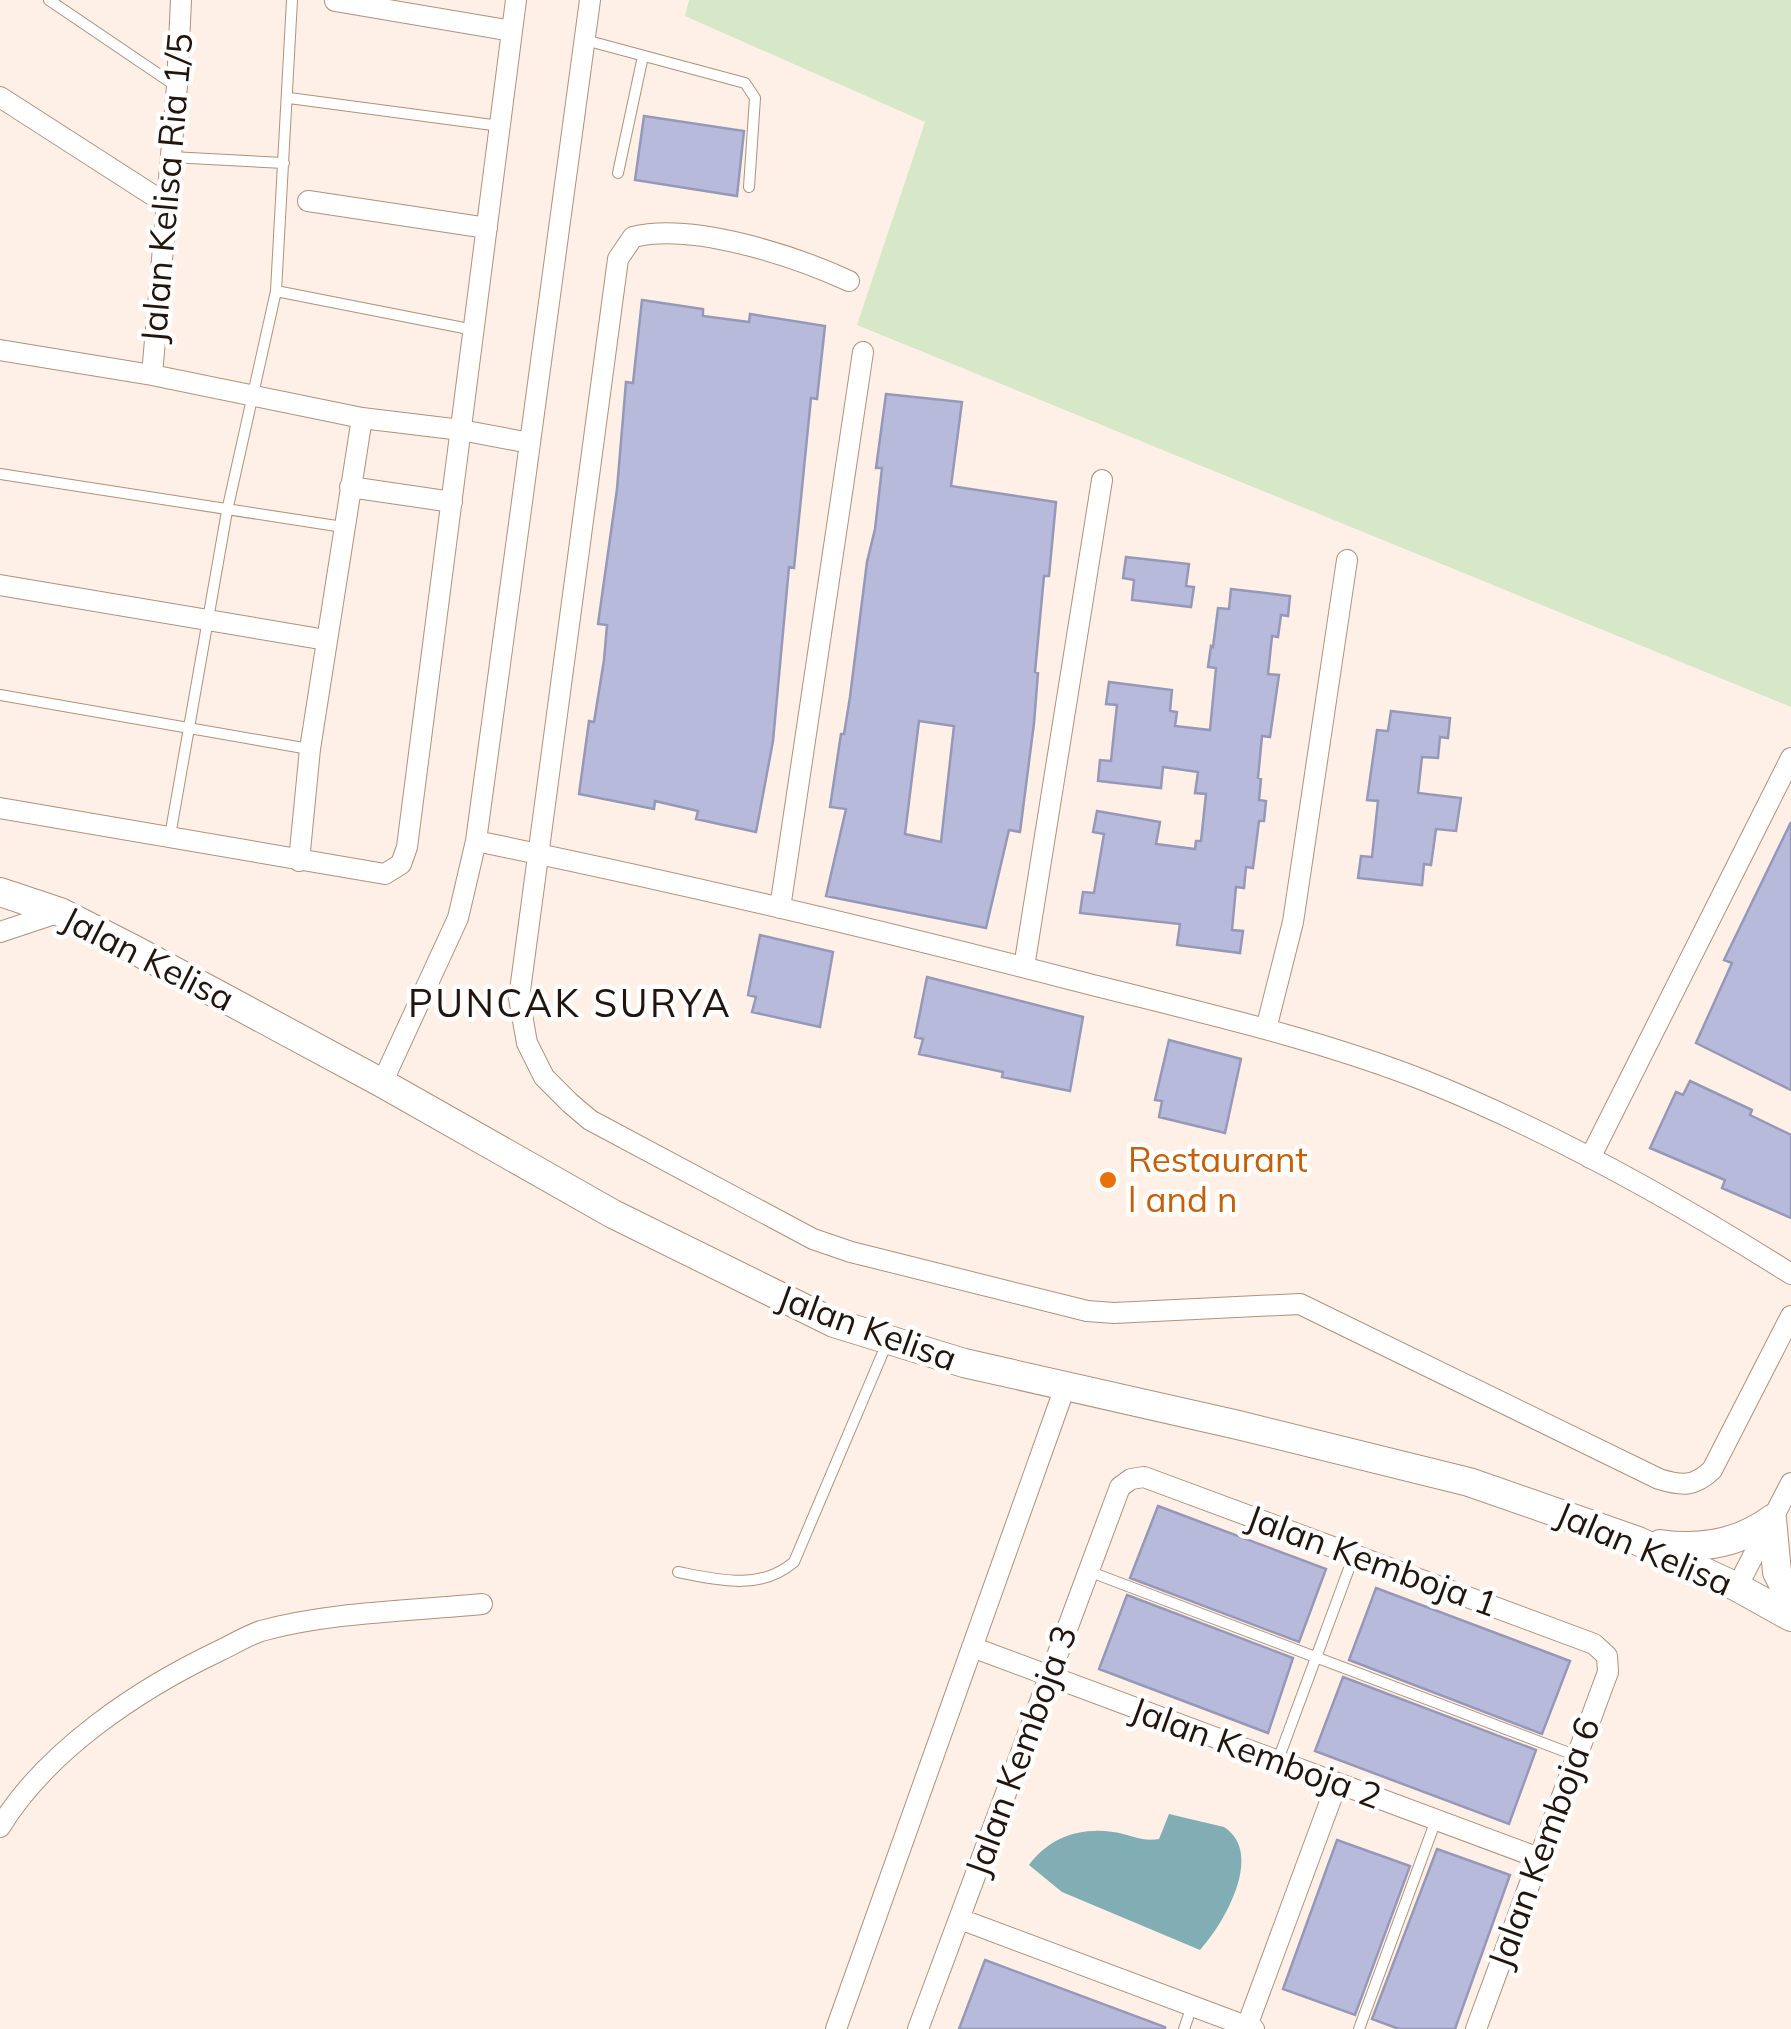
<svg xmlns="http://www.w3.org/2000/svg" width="1791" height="2029" viewBox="0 0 1791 2029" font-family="Mulish,sans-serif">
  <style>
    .green { fill: #d7e8c8 }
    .water { fill: #80aeb4 }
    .building { fill: #b8badc; stroke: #9698b8; stroke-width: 2.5; fill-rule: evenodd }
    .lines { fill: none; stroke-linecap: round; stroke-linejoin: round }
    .service-casing { stroke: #b0917c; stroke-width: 12 }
    .minor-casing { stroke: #b0917c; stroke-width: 22 }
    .secondary-casing { stroke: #b0917c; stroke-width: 30 }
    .service { stroke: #fff; stroke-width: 10 }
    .minor { stroke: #fff; stroke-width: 20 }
    .secondary { stroke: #fff; stroke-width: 28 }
    .food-dot { fill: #e8710a; stroke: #fff; stroke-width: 4 }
    .labels { text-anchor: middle; stroke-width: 9; stroke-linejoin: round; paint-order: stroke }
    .street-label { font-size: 35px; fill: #21150d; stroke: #fff }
    .food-label { font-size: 35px; fill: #c56008; stroke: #fff; text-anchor: start }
    .neighbourhood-label { font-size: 38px; letter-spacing: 2.5px; fill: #21150d; stroke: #fff }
  </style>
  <rect width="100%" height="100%" fill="#fef0e7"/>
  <path class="green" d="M 689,0 L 1791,0 L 1791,707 L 857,325 L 925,122 L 685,16 Z"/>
  <path class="water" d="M 1169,1814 L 1224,1827 C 1265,1853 1224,1924 1200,1950 L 1062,1892 L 1029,1865 C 1049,1838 1079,1827 1113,1832 C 1130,1834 1141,1842 1159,1839 Z"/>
  <path class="building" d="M 644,116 L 744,131 L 737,196 L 635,180 Z
    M 642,300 L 703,309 L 703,316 L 749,322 L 750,314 L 825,326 L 817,399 L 811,398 L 794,568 L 789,567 L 773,741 L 756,832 L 696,819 L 698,811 L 655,801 L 654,809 L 579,794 L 589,721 L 594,722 L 604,660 L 607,625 L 598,624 L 617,489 L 626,382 L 633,383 Z
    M 886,394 L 962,402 L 951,486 L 1056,502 L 1049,576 L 1044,576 L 1035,672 L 1038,673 L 1034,723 L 1020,832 L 1009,830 L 986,928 L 826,896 L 846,809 L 830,807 L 841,734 L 844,734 L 850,697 L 867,562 L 875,529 L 882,468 L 876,468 ZM 919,721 L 954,726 L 941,842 L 905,834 Z
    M 1126,557 L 1189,564 L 1186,586 L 1194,587 L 1191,607 L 1132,600 L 1134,580 L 1123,578 Z
    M 1231,589 L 1290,596 L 1288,616 L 1281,615 L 1278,637 L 1272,636 L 1268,674 L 1279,675 L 1270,737 L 1262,736 L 1258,778 L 1261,779 L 1259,800 L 1266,801 L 1264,821 L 1259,821 L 1253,868 L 1246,867 L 1244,888 L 1236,887 L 1232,930 L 1243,931 L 1240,953 L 1177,945 L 1180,924 L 1080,913 L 1083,892 L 1094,893 L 1104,834 L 1093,832 L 1097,811 L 1160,822 L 1156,844 L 1195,849 L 1196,841 L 1201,841 L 1206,794 L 1195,793 L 1198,772 L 1163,767 L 1161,788 L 1098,781 L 1100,760 L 1111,761 L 1115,723 L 1117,705 L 1106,704 L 1109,682 L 1172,690 L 1170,711 L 1177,712 L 1175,726 L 1210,730 L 1216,668 L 1208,667 L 1211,646 L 1213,647 L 1218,608 L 1229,609 Z
    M 1391,711 L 1450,718 L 1448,738 L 1440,737 L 1438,758 L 1422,757 L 1418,793 L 1461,798 L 1456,831 L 1436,829 L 1431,865 L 1424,864 L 1422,885 L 1358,878 L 1361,856 L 1372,857 L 1378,801 L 1367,800 L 1377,730 L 1388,731 Z
    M 1791,822 L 1791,1090 L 1696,1043 L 1732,963 L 1724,960 Z
    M 760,935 L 833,952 L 820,1027 L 752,1012 L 756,997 L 748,995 Z
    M 927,977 L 1083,1017 L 1070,1091 L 1002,1077 L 1003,1072 L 919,1054 L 923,1039 L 915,1037 Z
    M 1169,1040 L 1241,1059 L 1225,1133 L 1159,1117 L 1162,1101 L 1155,1100 Z
    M 1690,1081 L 1752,1110 L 1750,1115 L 1791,1135 L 1791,1218 L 1722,1188 L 1725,1180 L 1650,1148 L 1676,1092 L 1683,1095 Z
    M 1158,1506 L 1326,1569 L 1299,1642 L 1130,1578 Z
    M 1376,1588 L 1570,1661 L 1542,1734 L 1349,1660 Z
    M 1127,1595 L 1293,1658 L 1268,1733 L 1099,1669 Z
    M 1343,1677 L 1536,1750 L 1509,1824 L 1315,1751 Z
    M 1337,1840 L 1410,1866 L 1355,2015 L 1283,1989 Z
    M 1437,1849 L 1510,1875 L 1455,2029 L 1399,2029 L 1372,2019 Z
    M 985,1960 L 1165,2027 L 1165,2029 L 959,2029 Z"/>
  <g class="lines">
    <defs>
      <path id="service" d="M 49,0 L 176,86
        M 585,40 L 745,83 L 755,98 L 749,187
        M 289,98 L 500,126
        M 171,157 L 284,163
        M 618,173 L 643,56
        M 276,291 L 474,330
        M 0,474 L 343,527
        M 0,695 L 309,749
        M 170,836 L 227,511 L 276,291 L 292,0
        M 1088,1571 L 1577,1756
        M 678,1572 C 719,1580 760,1591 794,1562 L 887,1343
        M 1278,1760 L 1354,1555
        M 1184,2029 L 1192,2006
        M 1359,2029 L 1436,1820"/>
      <path id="minor" d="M 335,1 L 512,31
        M 0,97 L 168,205
        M 308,201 L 487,228
        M 849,281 C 795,256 692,222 633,237 L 618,259 L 519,998 L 527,1043 L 544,1077 L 570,1103 L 590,1120 L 813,1239 L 851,1252 L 1087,1311 L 1114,1313 L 1300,1304 L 1659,1479 C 1682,1486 1694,1487 1712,1470 L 1791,1316
        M 0,350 L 152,375 L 362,418 L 461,430 L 530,443
        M 152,375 L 177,86 L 181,0
        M 350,487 L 452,502
        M 0,585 L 326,640
        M 0,808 L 385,874 L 401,864 L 407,847 L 516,0
        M 476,841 C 676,882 876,929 1073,980 C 1190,1010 1310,1036 1423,1080 C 1551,1131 1674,1200 1791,1274
        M 299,861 L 310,749 L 362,418
        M 780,908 L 863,352
        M 0,932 L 60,912
        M 1024,967 L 1102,480
        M 1266,1029 L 1293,922 L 1347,560
        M 382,1083 L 458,918 L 476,841 L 590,0
        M 1590,1158 L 1791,758
        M 1737,1587 L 1791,1483
        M 972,1647 L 1539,1858
        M 0,1827 C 47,1750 139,1689 219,1651 C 232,1645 246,1636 261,1631 C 329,1612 411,1611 482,1604
        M 960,1919 L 1254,2029
        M 1247,2026 L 1337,1783
        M 836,2029 L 1065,1387
        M 918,2029 L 1120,1487 L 1131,1479 L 1144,1477 L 1594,1644 L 1607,1656 L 1608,1672 L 1476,2029"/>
      <path id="secondary" d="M 0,892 L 60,912 L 135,950 L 382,1083 L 613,1214 L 834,1323 L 964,1363 L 1238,1425 L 1469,1482 L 1638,1541 L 1737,1587 L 1791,1617
        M 1772,1519 L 1777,1572 L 1791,1600
        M 1660,1544 C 1701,1550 1738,1544 1772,1519"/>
    </defs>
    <use href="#service" class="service-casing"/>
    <use href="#minor" class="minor-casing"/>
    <use href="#secondary" class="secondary-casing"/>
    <use href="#service" class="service"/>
    <use href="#minor" class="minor"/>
    <use href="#secondary" class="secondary"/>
  </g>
  <circle class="food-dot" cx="1108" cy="1180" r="10"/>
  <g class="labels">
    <g class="street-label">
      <text transform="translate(167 188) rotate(-85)" y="12">Jalan Kelisa Ria 1/5</text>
      <text transform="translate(148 959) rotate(27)" y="12">Jalan Kelisa</text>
      <text transform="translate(867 1328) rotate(20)" y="12">Jalan Kelisa</text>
      <text transform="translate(1644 1549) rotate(23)" y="12">Jalan Kelisa</text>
      <text transform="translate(1372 1561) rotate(20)" y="12">Jalan Kemboja 1</text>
      <text transform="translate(1021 1751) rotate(-70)" y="12">Jalan Kemboja 3</text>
      <text transform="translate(1256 1753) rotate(20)" y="12">Jalan Kemboja 2</text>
      <text transform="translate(1544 1843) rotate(-70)" y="12">Jalan Kemboja 6</text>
    </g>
    <g class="food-label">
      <text x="1128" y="1172">Restaurant<tspan x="1128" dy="40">l and n</tspan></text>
    </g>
    <g class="neighbourhood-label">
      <text x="570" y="1017">PUNCAK SURYA</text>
    </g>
  </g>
</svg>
